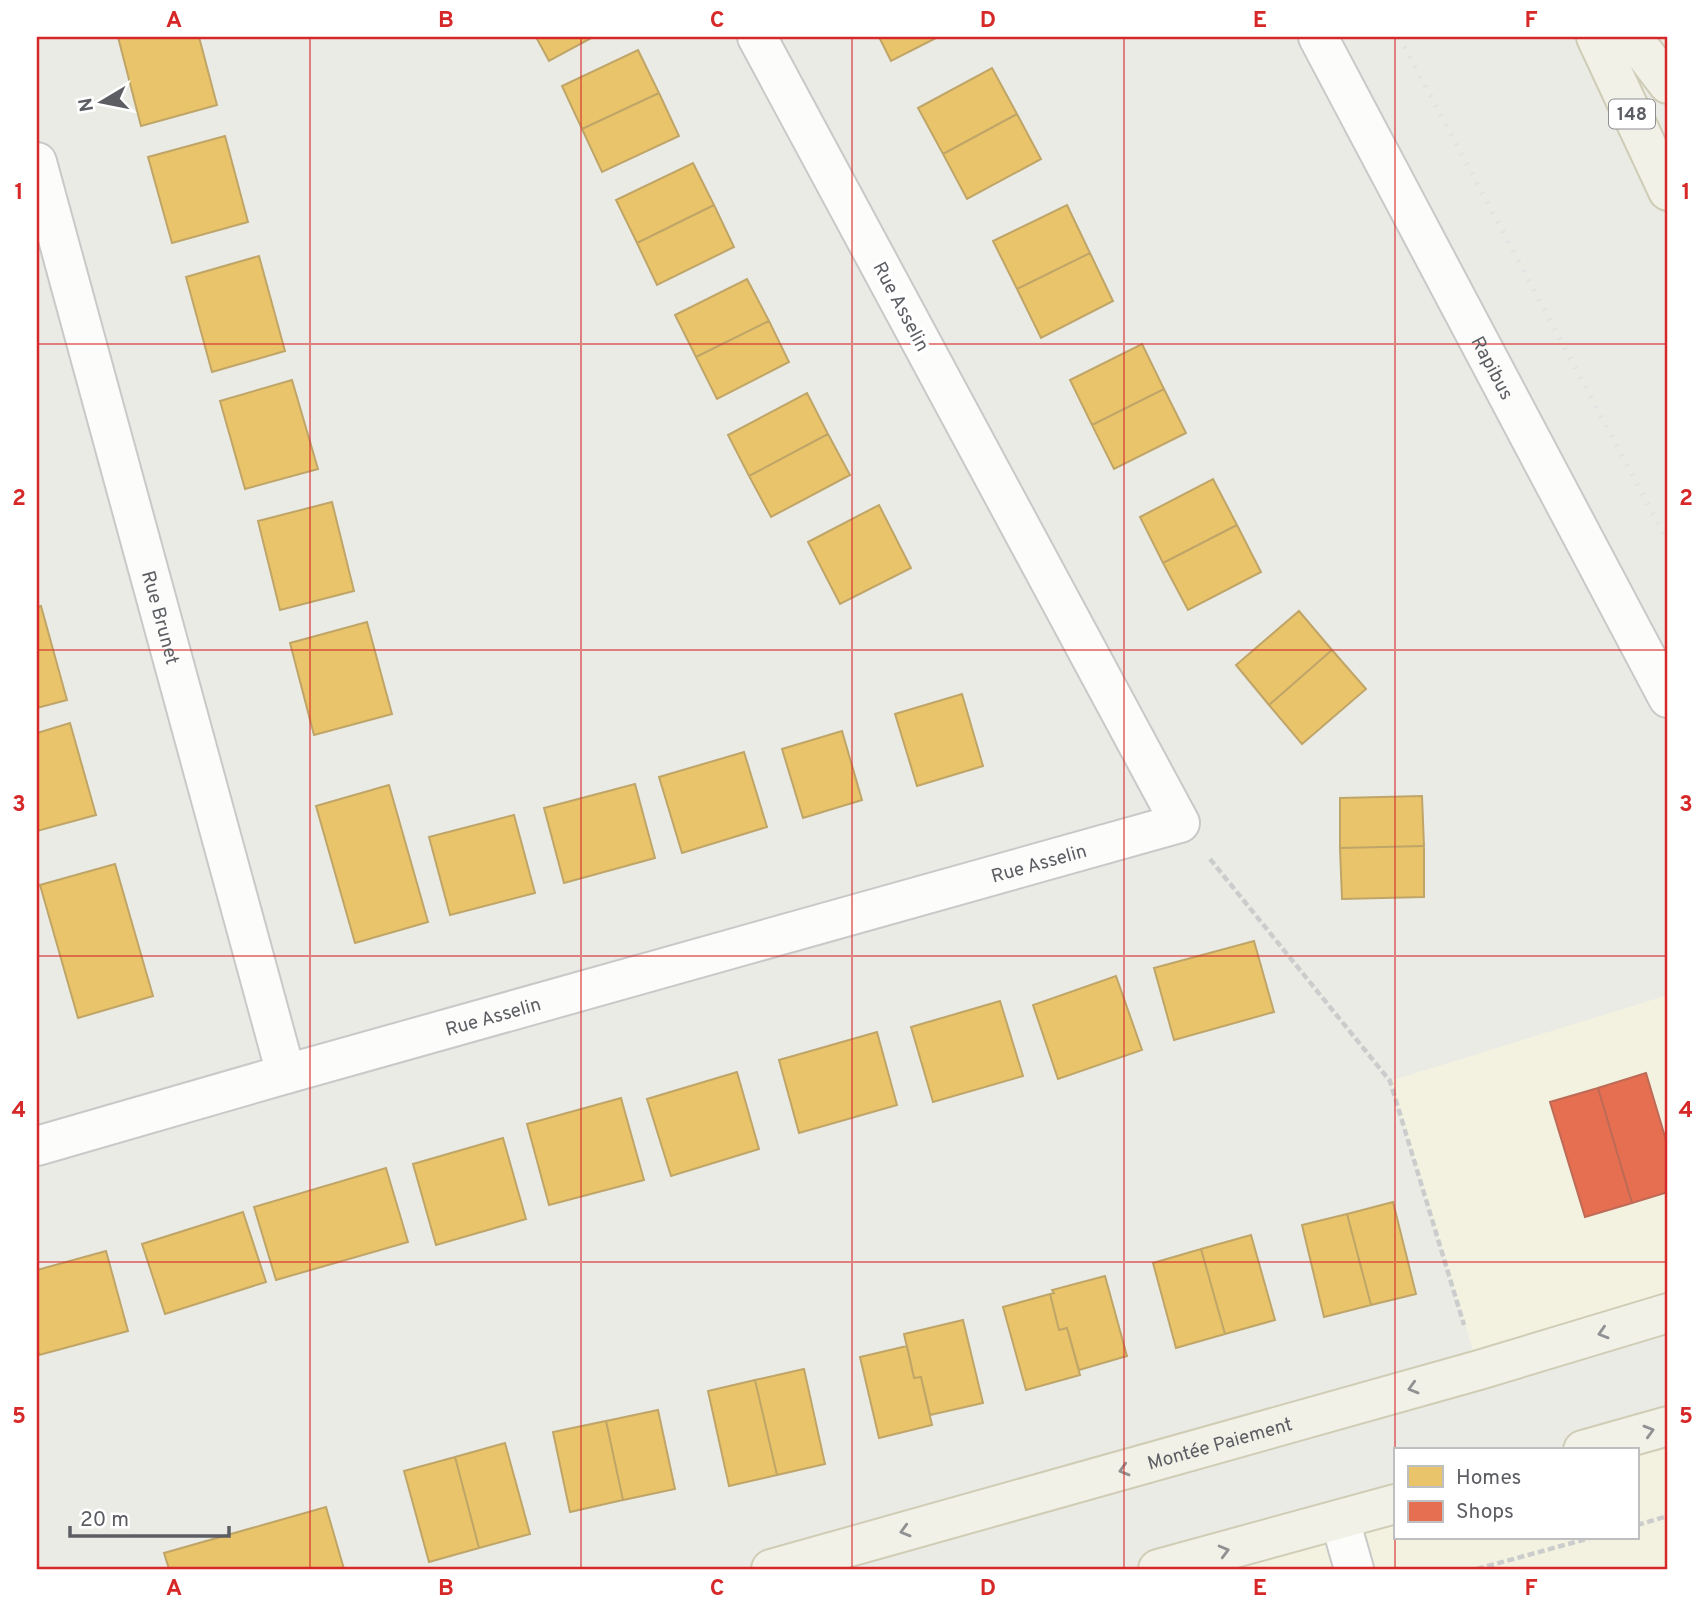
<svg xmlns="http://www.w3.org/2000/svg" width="1705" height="1606" viewBox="0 0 1705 1606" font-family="Overpass,sans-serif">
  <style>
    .commercial { fill: #f3f2e0 }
    .homes { fill: #e9c46a; stroke: #bfa568; stroke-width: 2 }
    .shops { fill: #e76f51; stroke: #bd6a56; stroke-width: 2 }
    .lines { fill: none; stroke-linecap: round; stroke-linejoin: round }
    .minor-casing { stroke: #c8c9c8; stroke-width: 42 }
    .major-casing { stroke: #d0cdb6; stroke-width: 42 }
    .path { stroke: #cacdcc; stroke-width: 4.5; stroke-dasharray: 7 3.5; stroke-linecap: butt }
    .minor { stroke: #fcfcfb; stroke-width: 38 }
    .major { stroke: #f2f1e8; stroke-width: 38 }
    .rail { stroke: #e2e2e2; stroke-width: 5; stroke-dasharray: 2 9; stroke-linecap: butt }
    .oneway { stroke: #909192 }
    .grid { fill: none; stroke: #d62828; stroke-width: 2; stroke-opacity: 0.55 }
    .labels { text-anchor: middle; stroke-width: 7; stroke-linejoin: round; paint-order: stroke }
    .shield { fill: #fff; stroke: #8d8e92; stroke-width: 2 }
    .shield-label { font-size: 18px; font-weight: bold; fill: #5c5e63 }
    .street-label { font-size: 19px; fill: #5c5e63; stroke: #fff }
    .neatline { fill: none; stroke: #d62828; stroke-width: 2.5 }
    .grid-label { font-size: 23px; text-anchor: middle; font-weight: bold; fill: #d62828 }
  </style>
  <rect width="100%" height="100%" fill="#ebebe6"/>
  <path class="commercial" d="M 1668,995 L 1668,1313 L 1479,1370 L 1390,1081 Z
    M 1668,1426 L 1668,1569 L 1158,1569 L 1395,1504 L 1395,1538 L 1637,1538 L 1637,1450 Z"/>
  <path class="homes" d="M 118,37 L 199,37 L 217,105 L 141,126 Z
    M 536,37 L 593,37 L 549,61 Z
    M 879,37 L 938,37 L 891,61 Z
    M 638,50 L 659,93 L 582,129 L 562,86 Z
    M 992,68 L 1017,114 L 943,154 L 918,108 Z
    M 659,93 L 679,136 L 602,172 L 582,129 Z
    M 1017,114 L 1041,159 L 967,199 L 943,154 Z
    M 225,136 L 248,222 L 172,243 L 148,157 Z
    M 693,163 L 714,205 L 637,243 L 616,200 Z
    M 714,205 L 734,247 L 657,285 L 637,243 Z
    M 1067,205 L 1090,253 L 1017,289 L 993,241 Z
    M 1090,253 L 1113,301 L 1041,338 L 1017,289 Z
    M 259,256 L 285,351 L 212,372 L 186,277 Z
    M 747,279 L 769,321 L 696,357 L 675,315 Z
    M 769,321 L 789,362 L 717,399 L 696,357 Z
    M 1142,344 L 1164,389 L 1092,425 L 1070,380 Z
    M 292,380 L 318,469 L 245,489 L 220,401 Z
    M 1164,389 L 1186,433 L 1114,469 L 1092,425 Z
    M 807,393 L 828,434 L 749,476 L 728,435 Z
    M 828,434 L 850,475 L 771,517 L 749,476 Z
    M 1213,479 L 1237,525 L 1163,563 L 1140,517 Z
    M 332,502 L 354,591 L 280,610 L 258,521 Z
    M 879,505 L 911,568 L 840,604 L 808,542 Z
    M 1237,525 L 1261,572 L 1188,610 L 1163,563 Z
    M 41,606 L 67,700 L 37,708 L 37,607 Z
    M 1299,611 L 1332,650 L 1269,705 L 1236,665 Z
    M 367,622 L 392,714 L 314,735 L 290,643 Z
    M 1332,650 L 1366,689 L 1302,744 L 1269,705 Z
    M 962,694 L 983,766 L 917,786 L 895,714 Z
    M 70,723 L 96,815 L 37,831 L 37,733 Z
    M 842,731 L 862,800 L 803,818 L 782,749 Z
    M 744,752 L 767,827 L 682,853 L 659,777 Z
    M 635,784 L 655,858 L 564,883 L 544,808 Z
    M 389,785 L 428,922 L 355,943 L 316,806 Z
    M 1422,796 L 1424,846 L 1340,848 L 1340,798 Z
    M 514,815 L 535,893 L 450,915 L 429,837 Z
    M 1424,846 L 1424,897 L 1342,899 L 1340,848 Z
    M 115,864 L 153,996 L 78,1018 L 40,885 Z
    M 1254,941 L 1274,1012 L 1174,1040 L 1154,968 Z
    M 1116,976 L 1142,1050 L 1058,1079 L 1033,1005 Z
    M 1000,1001 L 1023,1076 L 933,1102 L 911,1027 Z
    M 877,1032 L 897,1105 L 799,1133 L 779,1060 Z
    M 737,1072 L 759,1149 L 671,1176 L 647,1099 Z
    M 621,1098 L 644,1180 L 549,1205 L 527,1124 Z
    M 503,1138 L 526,1219 L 436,1245 L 413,1164 Z
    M 386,1168 L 408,1242 L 276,1280 L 254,1207 Z
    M 1393,1202 L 1416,1294 L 1371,1305 L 1347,1214 Z
    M 243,1212 L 266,1282 L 165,1314 L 142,1244 Z
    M 1347,1214 L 1371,1305 L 1324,1317 L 1302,1225 Z
    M 1251,1235 L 1275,1320 L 1225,1334 L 1201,1249 Z
    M 1201,1249 L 1225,1334 L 1176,1348 L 1153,1263 Z
    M 106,1251 L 128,1331 L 39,1355 L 37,1348 L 37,1270 Z
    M 1105,1276 L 1127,1356 L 1079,1370 L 1067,1328 L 1059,1330 L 1050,1294 L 1054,1293 L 1052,1290 Z
    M 1050,1294 L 1059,1330 L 1067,1328 L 1080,1375 L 1026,1390 L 1003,1307 Z
    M 963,1320 L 983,1403 L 930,1415 L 921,1377 L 914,1378 L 904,1334 Z
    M 907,1346 L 914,1378 L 921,1377 L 932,1425 L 879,1438 L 860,1357 Z
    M 804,1369 L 825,1464 L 777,1475 L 755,1380 Z
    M 755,1380 L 777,1475 L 729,1486 L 708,1391 Z
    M 658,1410 L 675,1489 L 623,1500 L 606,1421 Z
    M 606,1421 L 623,1500 L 570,1512 L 553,1432 Z
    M 505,1443 L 530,1534 L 479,1548 L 455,1457 Z
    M 455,1457 L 479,1548 L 429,1562 L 404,1471 Z
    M 326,1507 L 344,1569 L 169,1569 L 164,1553 Z"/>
  <path class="shops" d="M 1646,1073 L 1668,1147 L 1668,1192 L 1632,1203 L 1598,1088 Z
    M 1598,1088 L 1632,1203 L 1585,1217 L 1550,1102 Z"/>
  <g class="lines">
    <defs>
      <g id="minor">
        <path id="s1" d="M 1318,37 L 1668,698"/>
        <path id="s2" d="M 37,162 L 286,1074"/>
        <path id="s3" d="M 37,1146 L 286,1074 L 1180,823 L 757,37"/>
        <path d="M 1340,1520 L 1354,1569"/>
      </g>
      <g id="major">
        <path d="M 1596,37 L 1668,191"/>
        <path d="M 1632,37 L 1668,84"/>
        <path d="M 1583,1450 L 1668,1426"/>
        <path id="s4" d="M 771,1569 L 1479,1370 L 1668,1313"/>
        <path d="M 1158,1569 L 1395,1504"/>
      </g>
    </defs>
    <use href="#minor" class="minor-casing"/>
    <use href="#major" class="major-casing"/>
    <path class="path" d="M 1210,859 L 1390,1081 L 1464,1325
      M 1637,1525 L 1668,1516
      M 1477,1569 L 1590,1538"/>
    <use href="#minor" class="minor"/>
    <use href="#major" class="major"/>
    <path class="rail" d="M 1399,37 L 1668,542"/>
  </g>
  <defs><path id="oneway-chevron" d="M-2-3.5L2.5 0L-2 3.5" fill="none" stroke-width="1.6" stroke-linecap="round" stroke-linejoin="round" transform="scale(1.75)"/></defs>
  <g class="oneway">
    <use href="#oneway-chevron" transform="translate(1603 1333) rotate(163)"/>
    <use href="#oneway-chevron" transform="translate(1413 1388) rotate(164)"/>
    <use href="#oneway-chevron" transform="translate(1649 1431) rotate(-16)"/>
    <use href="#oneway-chevron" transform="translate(1124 1470) rotate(164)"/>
    <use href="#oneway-chevron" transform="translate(905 1531) rotate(164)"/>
    <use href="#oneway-chevron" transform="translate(1224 1551) rotate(-15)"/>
  </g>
  <path class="grid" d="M 310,37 L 310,1569M 581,37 L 581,1569M 852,37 L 852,1569M 1124,37 L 1124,1569M 1395,37 L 1395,1569M 37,344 L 1668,344M 37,650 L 1668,650M 37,956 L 1668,956M 37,1262 L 1668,1262"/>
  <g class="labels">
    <rect class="shield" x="1609" y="99.5" width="46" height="29" rx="5"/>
    <g class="shield-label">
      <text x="1632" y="120">148</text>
    </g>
    <g class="street-label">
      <text transform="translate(902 306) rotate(62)" y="7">Rue Asselin</text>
      <text dy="7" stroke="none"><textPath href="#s1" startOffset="374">Rapibus</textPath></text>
      <text dy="7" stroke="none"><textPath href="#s2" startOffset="472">Rue Brunet</textPath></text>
      <text dy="7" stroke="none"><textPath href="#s3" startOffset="1041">Rue Asselin</textPath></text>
      <text dy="7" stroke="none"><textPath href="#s3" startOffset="474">Rue Asselin</textPath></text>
      <text dy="7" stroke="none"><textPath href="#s4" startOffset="466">Montée Paiement</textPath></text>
    </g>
  </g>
  <rect width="1705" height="1606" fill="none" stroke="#ffffff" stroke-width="77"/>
  <rect x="1394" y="1448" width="245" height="91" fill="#ffffff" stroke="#bebfc1" stroke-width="2"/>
  <rect x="1408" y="1466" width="35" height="21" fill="#e9c46a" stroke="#bebfc1" stroke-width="2"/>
  <text x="1456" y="1484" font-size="21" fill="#5c5e63">Homes</text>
  <rect x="1408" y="1501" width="35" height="21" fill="#e76f51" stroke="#bebfc1" stroke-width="2"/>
  <text x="1456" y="1518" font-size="21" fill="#5c5e63">Shops</text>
  <g transform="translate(102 102) rotate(260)" stroke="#ffffff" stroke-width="5" paint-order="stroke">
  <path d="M0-5L12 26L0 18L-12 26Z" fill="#5c5e63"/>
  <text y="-10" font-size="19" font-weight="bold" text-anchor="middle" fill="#5c5e63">N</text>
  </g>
  <path d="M70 1526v10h159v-10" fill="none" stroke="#5c5e63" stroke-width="3.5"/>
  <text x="80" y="1526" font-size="21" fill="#5c5e63" stroke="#ffffff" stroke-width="5" paint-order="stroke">20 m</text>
  <rect x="38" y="38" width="1628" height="1530" class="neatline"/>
  <g class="grid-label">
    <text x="174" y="27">A</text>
    <text x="446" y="27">B</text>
    <text x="717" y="27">C</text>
    <text x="988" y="27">D</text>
    <text x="1260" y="27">E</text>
    <text x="1531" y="27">F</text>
    <text x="19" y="199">1</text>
    <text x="1686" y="199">1</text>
    <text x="19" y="505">2</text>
    <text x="1686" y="505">2</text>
    <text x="19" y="811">3</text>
    <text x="1686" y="811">3</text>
    <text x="19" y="1117">4</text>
    <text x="1686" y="1117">4</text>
    <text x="19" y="1423">5</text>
    <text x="1686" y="1423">5</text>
    <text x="174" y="1595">A</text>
    <text x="446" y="1595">B</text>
    <text x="717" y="1595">C</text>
    <text x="988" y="1595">D</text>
    <text x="1260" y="1595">E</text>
    <text x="1531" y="1595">F</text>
  </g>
</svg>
